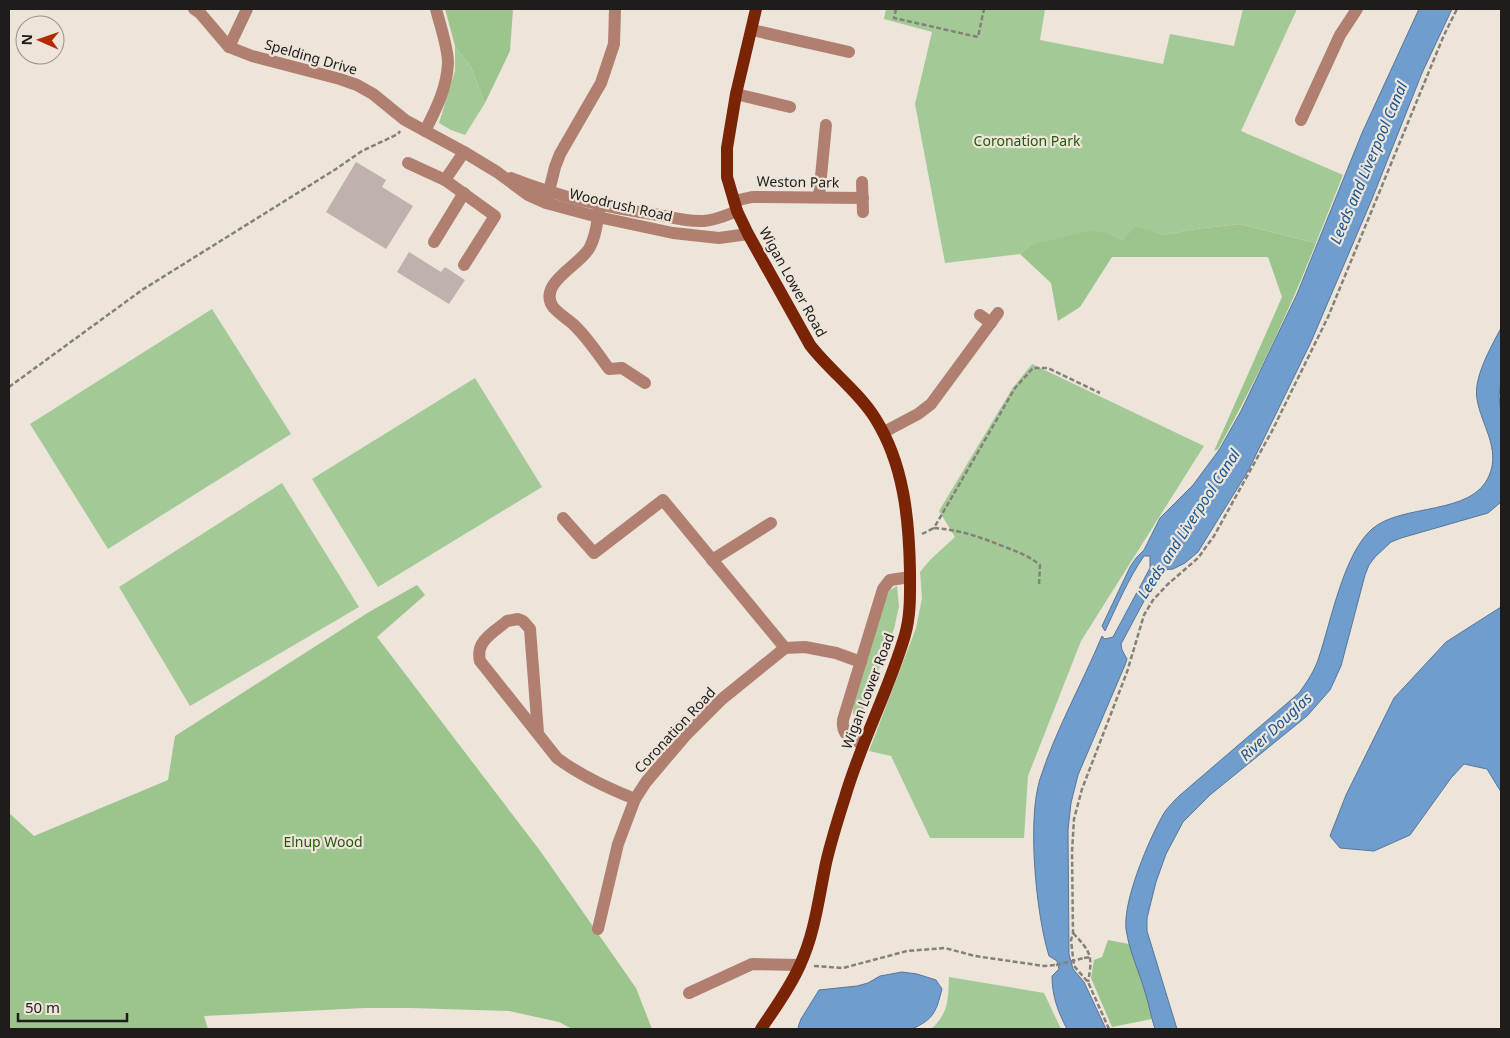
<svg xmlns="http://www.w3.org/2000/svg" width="1510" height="1038" viewBox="0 0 1510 1038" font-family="'Noto Sans',sans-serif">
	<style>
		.green { fill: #a3ca96 }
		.forest { fill: #9cc58e }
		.water { fill: #6f9dce; stroke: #577698 }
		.building { fill: #beb1ae }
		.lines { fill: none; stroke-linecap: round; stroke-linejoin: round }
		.path { stroke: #86807a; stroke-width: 2.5; stroke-dasharray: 5 2.5; stroke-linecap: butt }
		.minor { stroke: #b17f70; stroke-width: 12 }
		.major { stroke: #7a2305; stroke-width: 12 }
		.path-bridge { stroke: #86807a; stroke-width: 2.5; stroke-dasharray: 5 2.5; stroke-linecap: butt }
		.labels { text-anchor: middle; stroke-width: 4.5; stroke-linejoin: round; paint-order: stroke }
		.street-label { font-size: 14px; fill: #1f1c19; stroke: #ede4da }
		.park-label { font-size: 14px; fill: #26590c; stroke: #ede4da }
		.water-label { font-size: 15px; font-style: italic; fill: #125693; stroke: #ede4da }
	</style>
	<rect width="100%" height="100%" fill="#ede4da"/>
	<g class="green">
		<path d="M886,9h159l-5,31 123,24 7,-30 64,12 9,-37h54l-56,122 102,44 -27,68 -76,-19 -44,5 -33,6 -10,-4 -30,9 -15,-7 -78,12 -10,9 -75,9 -30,-159 17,-72 -48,-13z"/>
		<path d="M455,46l16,21 14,36 -20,32 -14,-5 -12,-7 16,-52z"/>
		<path d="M212,309l79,125 -183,115 -78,-125z"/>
		<path d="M1032,364l172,82 -123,195 -53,135 -4,62h-94l-39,-82 -22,-5 47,-123 6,-30 -2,-26 10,-12 25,-23 -16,-26 73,-122z"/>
		<path d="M475,378l67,109 -164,100 -66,-108z"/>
		<path d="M282,483l77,124 -169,99 -71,-119z"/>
		<path d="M897,586l2,20 -5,23 -35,92 -6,-7v-7l33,-110 4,-7z"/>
		<path d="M949,977l95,16 17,36h-130c18,-16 17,-29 18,-52z"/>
	</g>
	<g class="forest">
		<path d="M445,9h68l-3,42 -25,52 -14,-36 -16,-21z"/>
		<path d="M1240,224l76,19c-28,71 -61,140 -98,206l-4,2 68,-154 -14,-40h-156l-32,50 -22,14 -7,-38 -31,-29 10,-9 59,-14 19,2 15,7 12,-13 18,4 10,4 33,-6z"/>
		<path d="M417,585l8,10 -48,42 164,215 95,136 16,41h-80l-13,-7 -50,-11 -99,-3h-45l-161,8 4,13h-199v-216l25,23 134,-56 7,-44 194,-124z"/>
		<path d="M1108,940l21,4 17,49 6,26 -40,8 -21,-49 3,-18 8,-3z"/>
	</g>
	<g class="water">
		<path d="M1419,9h33l-30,64 -50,126 -61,143 -63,129 -50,81 -13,11 -12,6 -10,1 -4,3 -38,71 1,6 5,9 -2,6 -47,110 -7,28 -3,27 1,124 4,15 11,13 22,47h-39c-9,-17 -15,-33 -15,-53l7,-7 -2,-8 -8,-5c-13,-42 -22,-136 -9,-177 16,-50 42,-95 62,-143l3,3 8,-2 37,-69v-12h-6c-16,23 -27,50 -39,75l-3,-5 28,-59 6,-9 8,-8 16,-32 33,-33 26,-35 22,-39 56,-117 65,-161z"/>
		<path d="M1501,328v51l-2,17 2,19v87l-13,11 -87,25 -10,4 -16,15 -6,8 -4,10 -24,91 -11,24 -23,26 -97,79 -27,27 -17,32 -10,28 -9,36v13l30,98h-22c-4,-12 -6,-25 -10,-37 -6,-21 -16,-41 -19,-63 -3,-29 23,-90 38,-116 4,-6 10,-12 15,-17l120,-103c8,-11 16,-23 20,-36 12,-36 25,-104 53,-128 30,-26 100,-13 117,-53 12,-28 -8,-51 -12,-77 -4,-21 14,-52 24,-71z"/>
		<path d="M1501,607v185l-14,-23 -23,-5 -13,14 -41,57 -36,16 -34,-3 -10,-12 16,-41 48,-97 52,-56z"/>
		<path d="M902,972l15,2 19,6 6,9c-6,23 -8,30 -30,40h-112l-2,-2 3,-8 18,-29 38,-4 11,-3 12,-7z"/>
	</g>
	<g class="building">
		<path d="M356,162l30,18 -4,7 31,19 -27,43 -60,-37z"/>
		<path d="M409,252l32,20 4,-5 20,13 -16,24 -52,-32z"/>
	</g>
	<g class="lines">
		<g class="path">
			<path d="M896,9l-2,9 84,19 6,-28"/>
			<path d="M9,387l133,-97 194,-121 26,-18 36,-17 2,-3"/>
			<path d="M922,534l12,-6"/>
			<path d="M1039,584l1,-19c-11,-9 -22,-13 -35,-18 -25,-10 -44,-17 -71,-19l81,-140 18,-20h15l52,25"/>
			<path d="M1073,933c18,19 20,23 15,49"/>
			<path d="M1084,958l7,-1"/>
			<path d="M814,966l29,2 64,-17 38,-3 30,8 69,10 12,-1"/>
			<path d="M1109,1029l-21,-47 -14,-16 -3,-26 2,-7 -1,-81 2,-33 8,-30 45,-117 17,-57 9,-15 14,-15 31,-27 16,-22 58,-105 56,-114 116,-282 13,-26"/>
		</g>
		<g class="minor">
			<path d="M194,9l6,4 29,34 23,9 88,23 17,6 16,9 32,26 59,32 33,20 31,23 18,8 52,14 75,16 46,5 29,-4"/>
			<path d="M752,30l97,22"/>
			<path d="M229,47l18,-38"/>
			<path d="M736,94l54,13"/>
			<path d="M1301,120l39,-85 17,-26"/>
			<path d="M425,131c11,-22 22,-43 23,-68 0,-16 -8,-38 -12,-54"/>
			<path d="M408,163l37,17"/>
			<path d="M511,178c48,19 97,30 148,37 14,3 30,7 45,6 12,-1 23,-6 33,-10"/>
			<path d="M862,182l1,30"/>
			<path d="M819,197l7,-72"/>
			<path d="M547,199l8,-32 5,-13 41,-71 13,-39 1,-35"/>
			<path d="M734,201l18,-4 111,1"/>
			<path d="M599,211c-2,12 -3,25 -9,36 -10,19 -53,36 -37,60 5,6 14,12 20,17 14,13 25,30 36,45l13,-1 23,15"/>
			<path d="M434,242l30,-49"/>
			<path d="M464,265l31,-49 -50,-36 19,-28"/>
			<path d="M980,315l11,8"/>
			<path d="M884,432l34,-18 13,-10 67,-91"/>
			<path d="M563,518l31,35 69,-53 122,148"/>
			<path d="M712,560l59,-37"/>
			<path d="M538,733l-8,-104 -7,-8 -5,-2 -11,2c-13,11 -32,20 -27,40l77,97c24,18 50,30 78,41"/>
			<path d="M863,744c-12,-5 -22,-9 -20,-24l40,-131 7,-9 20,-3"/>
			<path d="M598,929l20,-85 17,-45 11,-17 39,-46 37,-37 63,-51 20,-1 31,6 25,9"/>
			<path d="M689,993l63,-29 48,1"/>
		</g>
		<path class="major" d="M756,9l-20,85 -9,54v29l10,34 11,23 62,111c20,26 48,46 65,73 29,46 34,101 35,153 0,21 1,43 -5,64 -16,55 -44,107 -60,162 -7,22 -14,44 -19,66 -7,33 -11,70 -26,102 -10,23 -25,43 -39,64"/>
		<path class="path-bridge" d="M1056,965l28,-7"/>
	</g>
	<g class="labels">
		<g class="street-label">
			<text transform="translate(311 57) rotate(16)" y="5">Spelding Drive</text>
			<text transform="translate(798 182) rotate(1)" y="5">Weston Park</text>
			<text transform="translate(621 205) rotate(13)" y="5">Woodrush Road</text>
			<text transform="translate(793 282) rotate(61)" y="5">Wigan Lower Road</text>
			<text transform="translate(868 691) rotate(-69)" y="5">Wigan Lower Road</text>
			<text transform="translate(675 730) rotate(-47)" y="5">Coronation Road</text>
		</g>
		<g class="park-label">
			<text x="1027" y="146">Coronation Park</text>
			<text x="323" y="847">Elnup Wood</text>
		</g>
		<g class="water-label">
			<text transform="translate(1369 163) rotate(-67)" y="5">Leeds and Liverpool Canal</text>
			<text transform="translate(1189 524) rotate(-57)" y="5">Leeds and Liverpool Canal</text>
			<text transform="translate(1276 727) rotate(-43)" y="5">River Douglas</text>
		</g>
	</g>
	<rect width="1510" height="1038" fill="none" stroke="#1f1c19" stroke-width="20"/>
	<g transform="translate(40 40) rotate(272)"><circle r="24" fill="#ede4da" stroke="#9b948d"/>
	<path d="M0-4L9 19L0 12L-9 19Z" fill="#b42a00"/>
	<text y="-8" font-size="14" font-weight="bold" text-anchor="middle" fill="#1f1c19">N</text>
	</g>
	<path d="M18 1013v8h109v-8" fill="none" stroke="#1f1c19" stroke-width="2.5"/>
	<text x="25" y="1013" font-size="15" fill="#1f1c19" stroke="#ede4da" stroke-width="4" paint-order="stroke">50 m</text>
</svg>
